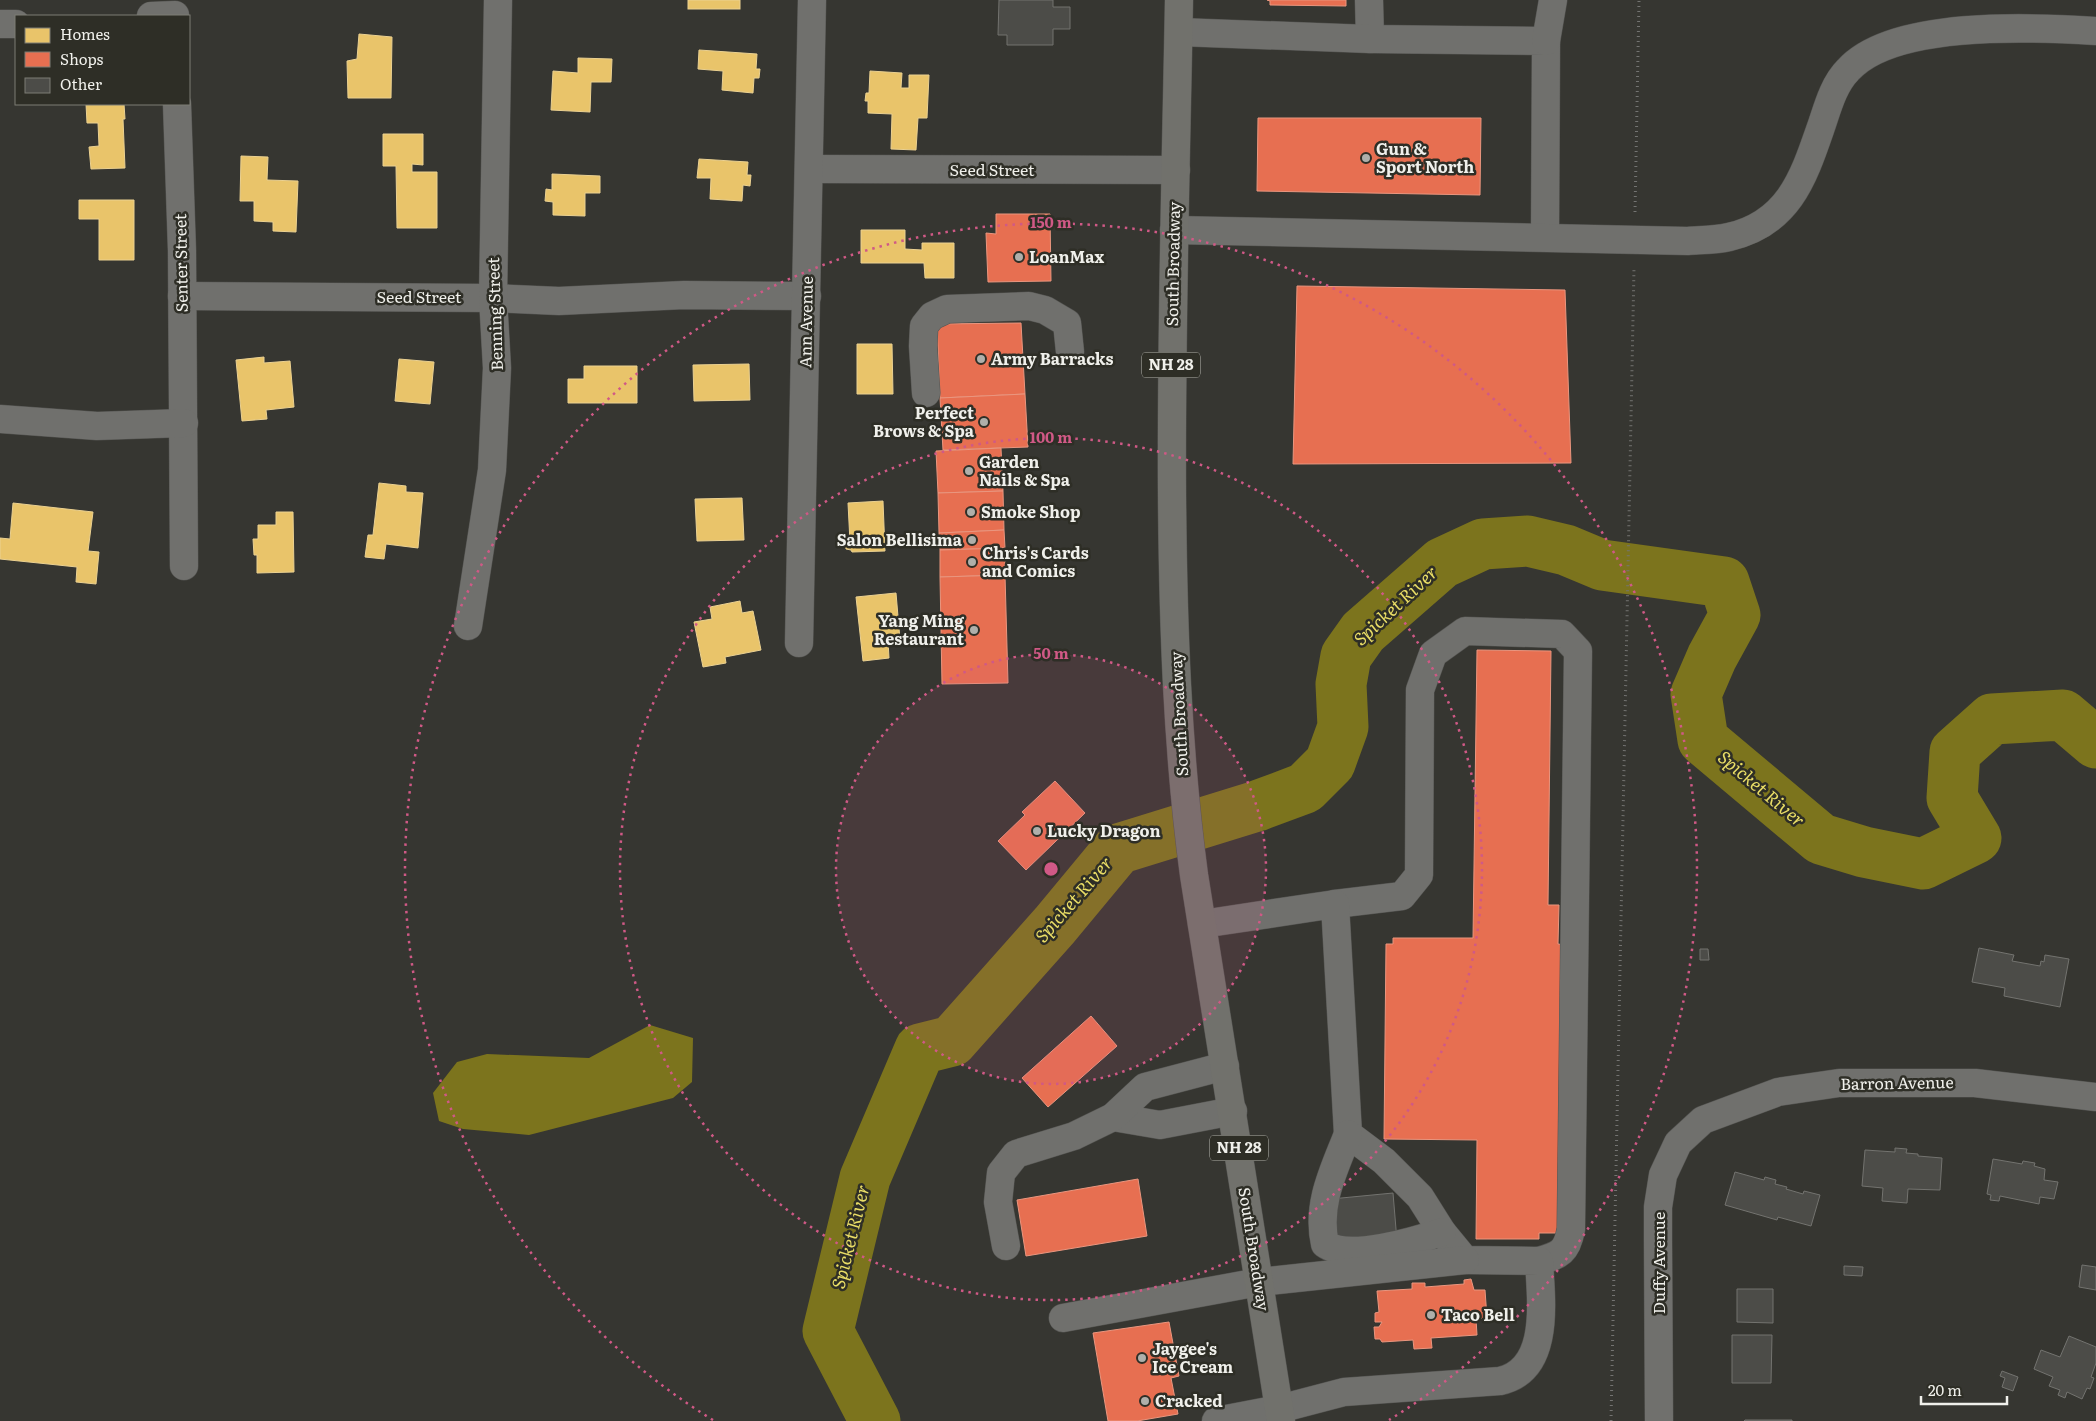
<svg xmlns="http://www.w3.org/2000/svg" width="2096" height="1421" viewBox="0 0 2096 1421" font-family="Literata,serif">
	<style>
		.water { fill: #7c741d }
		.homes { fill: #e9c46a; stroke: #ebd191 }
		.shops { fill: #e76f51; stroke: #ea967f }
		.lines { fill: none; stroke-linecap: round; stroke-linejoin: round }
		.river { stroke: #7c741d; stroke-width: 51 }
		.building { fill: #4c4c48; stroke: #73736f }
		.minor-casing { stroke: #535350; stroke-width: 29 }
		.major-casing { stroke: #535350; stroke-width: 29 }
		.path { stroke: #747472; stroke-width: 3; stroke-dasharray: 1 4; stroke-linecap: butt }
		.minor { stroke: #70706d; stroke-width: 28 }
		.major { stroke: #71716c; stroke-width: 28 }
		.ring { fill: none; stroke: #d05986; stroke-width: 2.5; stroke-dasharray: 2.5 5 }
		.poi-dot { fill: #afafaa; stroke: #2e2e26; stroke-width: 2 }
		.labels { text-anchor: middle; stroke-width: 5; stroke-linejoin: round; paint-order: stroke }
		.shield { fill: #2e2e26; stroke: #b6b6b0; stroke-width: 1 }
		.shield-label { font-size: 15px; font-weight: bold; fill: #f0f0eb }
		.poi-label { font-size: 16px; font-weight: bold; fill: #f0f0eb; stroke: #2e2e26; text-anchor: start }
		.street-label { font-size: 16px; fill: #f0f0eb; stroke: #2e2e26 }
		.water-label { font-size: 18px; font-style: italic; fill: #e9dd66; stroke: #2e2e26 }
		.centre { fill: #d05986; stroke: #2e2e26; stroke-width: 2.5 }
		.ring-label { font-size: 15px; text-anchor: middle; font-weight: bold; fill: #d05986; stroke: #2e2e26; stroke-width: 5; stroke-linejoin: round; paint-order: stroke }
	</style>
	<rect width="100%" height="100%" fill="#363631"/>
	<path class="water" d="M650,1025l43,13 -1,44 -19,16 -144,37 -66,-6 -24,-8 -6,-28 24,-31 30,-8 102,4z"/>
	<g class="homes">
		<rect x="688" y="0" width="52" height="9"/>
		<path d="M359,34l33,3 -1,61h-43l-1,-37 10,-2z"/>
		<path d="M699,50l58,4 -1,15h4l-1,9h-5l-1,15 -31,-3 1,-19 -25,-2z"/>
		<path d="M578,58l34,1 -1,23h-20l-1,30 -39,-2 2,-39 25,2z"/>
		<path d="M870,71l32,2 -1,15h8v-13h20l-2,43h-9l-2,32 -25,-1 1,-35 -24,-1v-12h-3l1,-8h3z"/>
		<path d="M86,104h38l1,15h-2l2,49 -34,1 -2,-22 10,-1 -1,-23h-11z"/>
		<path d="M383,134h40v31l-11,-1v8h25v56h-40l-1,-62h-13z"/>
		<path d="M241,156l27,1 -1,23 31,1 -2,51 -23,-1v-9l-19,-1v-20h-14z"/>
		<path d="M699,159l49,3 -1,13h4l-1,11 -7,-1 -1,16 -32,-2 1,-21h-14z"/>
		<path d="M552,174l48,2v17h-15v23l-32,-1v-13l-8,-1 1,-12 6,1z"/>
		<path d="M79,200h55v60h-35v-41h-20z"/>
		<path d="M861,230h44v19l17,1v-7h32v35h-29l-1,-15h-63z"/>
		<path d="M857,344h35l1,50h-36z"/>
		<path d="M264,357v6l26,-2 4,46 -28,3 1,9 -25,2 -6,-61z"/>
		<path d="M399,359l35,3 -4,42 -35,-3z"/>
		<path d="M749,364l1,36 -56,1 -1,-36z"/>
		<path d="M584,366h53v37h-69v-24h16z"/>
		<path d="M379,483l27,3v6l17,1 -5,55 -32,-4 -2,15 -19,-2 3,-22h5z"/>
		<path d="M742,498l2,42 -47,1 -2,-42z"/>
		<path d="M883,501l2,50 -33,1 -1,-2 -5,-1 -1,-7h5l-2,-39z"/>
		<path d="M13,503l80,9 -5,39 11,1 -3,32 -20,-2 1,-15 -77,-8v-21l10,1z"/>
		<path d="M276,512h17l1,60 -37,1v-18h-3l-1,-16h5v-14h18z"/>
		<path d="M896,593l4,47 -12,1 1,17 -26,3 -7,-64z"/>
		<path d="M740,601l2,12 11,-2 8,39 -36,7 1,6 -23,4 -9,-45 18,-3 -2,-12z"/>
	</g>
	<g class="shops">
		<path d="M1267,0h79v6l-76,-1v-4z"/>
		<path d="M1258,118h223l-1,77 -223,-4z"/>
		<path d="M996,214h54l1,67 -63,1 -2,-49 10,1z"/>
		<path d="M1297,286l268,4 6,173 -278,1z"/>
		<path d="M1021,323l4,71 -85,4 -3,-74z"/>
		<path d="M1025,394l3,53 -85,3 -3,-52z"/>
		<path d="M1001,448l2,43 -65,2 -2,-42z"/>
		<path d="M1003,491l1,39 -65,3 -1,-40z"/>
		<path d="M1004,530l1,18 -65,2 -1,-17z"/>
		<path d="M1005,548v27l-65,2v-27z"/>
		<path d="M1005,575l3,108 -66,1 -2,-107z"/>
		<path d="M1477,650l74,1 -3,254h11l-1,39 7,1 -2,288h-24v6h-63l1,-99 -93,-1 2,-195h7v-6h80z"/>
		<path d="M1055,781l30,32 -59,57 -28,-29 27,-26 -3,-3z"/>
		<path d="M1091,1016l26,30 -69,61 -26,-29z"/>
		<path d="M1138,1179l9,57 -121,20 -9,-56z"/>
		<path d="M1471,1279l3,11h11l2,28 -11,1 1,16 -46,3 1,10 -18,1 -1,-9 -31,2 -2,-3h-5l-1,-12h5l3,-5h-7v-9l4,-1 -2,-21 35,-2v-6h13v4l39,-3v-4z"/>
		<path d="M1169,1322l10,54 -8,2 7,36 -41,7h-29l-15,-88z"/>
	</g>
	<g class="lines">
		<path class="river" d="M875,1421l-47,-90 37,-153 55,-129 32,-8 103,-116 63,-76 139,-43 48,-18 25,-25 13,-36 -2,-43 5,-28 17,-24 79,-69 41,-19 45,-3 38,9 36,15 122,17 11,33 -23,42 -16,37 7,46 118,99 43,13 59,12 53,-26 -24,-40 3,-46 37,-33 71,-4 33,28"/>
	</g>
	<g class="building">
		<path d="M999,0h54v7h17v22h-17v16h-46v-10h-9z"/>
		<path d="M1979,948l35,7 -2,6 28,5 1,-5 3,1 1,-7 24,4 -9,48 -56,-11 1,-8 -33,-6z"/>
		<path d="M1700,949h8l1,11h-9z"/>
		<path d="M1895,1148l12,1 -1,4 12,1v2l24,2 -2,32 -32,-1 -1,14 -25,-2 1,-13 -21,-2 3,-36 30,2z"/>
		<path d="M1993,1159l29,5 1,-3 12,2 -1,3 11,3 -1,11 14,2 -4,17 -14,-2 -1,7 -39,-8 -1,5 -9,-1 1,-5 -4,-1z"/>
		<path d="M1735,1172l29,8 1,-3 11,3 -1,4 12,3 -1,2 17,5 1,-3 16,4 -9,31 -33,-9 -1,3 -52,-15z"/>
		<path d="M1393,1193l4,48 -61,6 -5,-48z"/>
		<path d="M2082,1265l14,2v23l-17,-3z"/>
		<path d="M1844,1266l19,1 -1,9 -18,-1z"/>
		<path d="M1737,1289h36v34l-36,-1z"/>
		<path d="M1732,1335h40l-1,48h-39z"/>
		<path d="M2069,1336l27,11v16l-5,14 3,1 -4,11 -3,-1 -5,11 -15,-7 -2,6 -7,-3 2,-5 -11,-4 4,-9 -19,-8 7,-19 19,7z"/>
		<path d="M2002,1371l16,6 -5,14 -11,-4 3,-9 -5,-2z"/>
		<path d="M1745,1420h47v1h-48z"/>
	</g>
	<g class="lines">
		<defs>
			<g id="minor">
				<path d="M1369,0l1,39"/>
				<path d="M151,16l24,-1"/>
				<path d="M0,24h16"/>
				<path d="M1179,32l191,7 176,2 -1,196"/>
				<path d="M1546,41l7,-41"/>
				<path d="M177,104l5,147 2,315"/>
				<path d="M809,169l367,1"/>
				<path d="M1174,230l514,11c13,-1 28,-1 41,-4 61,-14 75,-61 93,-113 6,-18 12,-40 26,-54 45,-50 185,-43 248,-39"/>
				<path d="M182,296l311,2 66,3 125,-6 123,1"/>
				<path d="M926,393l-3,-47 1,-20 8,-10 15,-7 82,-3 16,4 22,13 3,29"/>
				<path d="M0,419l97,7 87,-3"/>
				<path d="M468,626l24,-156 5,-102 -4,-70 5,-298"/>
				<path d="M799,643l13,-643"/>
				<path d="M1335,904l67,-8 17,-21 1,-185 13,-36 32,-23 97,3 16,17 -7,578c-4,23 -11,26 -32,32"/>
				<path d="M1202,924l133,-20 13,230 36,27 36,36 22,35 23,28 74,1c2,39 12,109 -39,120l-156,11 -65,17 -63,12"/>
				<path d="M1113,1117l47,8 73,-14"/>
				<path d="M1348,1134c-14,36 -32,70 -23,110 23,17 90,-3 117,-12"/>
				<path d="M1006,1246l-8,-44 3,-29 15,-19 58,-18 39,-19 32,-30 80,-21"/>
				<path d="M1063,1318l196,-36 206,-22"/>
				<path d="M1659,1421l-1,-180v-34l5,-32 15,-32 25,-23 75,-28 61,-9h136l121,14"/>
			</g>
			<path id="major" d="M1179,0c-3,164 -8,329 -7,493 1,128 5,256 22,382l87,546"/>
		</defs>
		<use href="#minor" class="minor-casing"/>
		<use href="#major" class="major-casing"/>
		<g class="path">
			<path d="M1635,212l4,-212"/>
			<path d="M1611,1421l23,-1153"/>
		</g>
		<use href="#minor" class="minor"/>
		<use href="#major" class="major"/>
	</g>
	<circle cx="1051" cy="869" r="215" fill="#d05986" fill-opacity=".12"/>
	<g class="ring">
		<circle cx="1051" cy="869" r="215"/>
		<circle cx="1051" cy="869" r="431"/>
		<path d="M713 1420A646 646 0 1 1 1389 1420"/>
	</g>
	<g class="poi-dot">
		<circle cx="1366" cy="158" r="5"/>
		<circle cx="1019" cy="257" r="5"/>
		<circle cx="981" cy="359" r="5"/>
		<circle cx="984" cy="422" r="5"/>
		<circle cx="969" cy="471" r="5"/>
		<circle cx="971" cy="512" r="5"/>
		<circle cx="972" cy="540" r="5"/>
		<circle cx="972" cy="562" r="5"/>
		<circle cx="974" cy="630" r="5"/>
		<circle cx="1037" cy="831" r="5"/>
		<circle cx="1431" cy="1315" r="5"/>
		<circle cx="1142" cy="1358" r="5"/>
		<circle cx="1145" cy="1401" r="5"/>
	</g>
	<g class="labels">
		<g class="shield">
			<rect x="1142" y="352.5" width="58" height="25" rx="4"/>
			<rect x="1210" y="1135.5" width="58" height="25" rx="4"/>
		</g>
		<g class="shield-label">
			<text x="1171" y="370">NH 28</text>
			<text x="1239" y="1153">NH 28</text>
		</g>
		<g class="poi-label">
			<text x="1376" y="155">Gun &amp;<tspan x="1376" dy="18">Sport North</tspan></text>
			<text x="1029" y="263">LoanMax</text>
			<text x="991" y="365">Army Barracks</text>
			<text x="974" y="419" text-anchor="end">Perfect<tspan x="974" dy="18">Brows &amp; Spa</tspan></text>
			<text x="979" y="468">Garden<tspan x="979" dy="18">Nails &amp; Spa</tspan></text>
			<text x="981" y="518">Smoke Shop</text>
			<text x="962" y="546" text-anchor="end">Salon Bellisima</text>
			<text x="982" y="559">Chris's Cards<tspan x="982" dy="18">and Comics</tspan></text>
			<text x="964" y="627" text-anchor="end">Yang Ming<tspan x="964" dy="18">Restaurant</tspan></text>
			<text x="1047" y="837">Lucky Dragon</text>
			<text x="1441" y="1321">Taco Bell</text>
			<text x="1152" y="1355">Jaygee's<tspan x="1152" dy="18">Ice Cream</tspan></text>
			<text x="1155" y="1407">Cracked</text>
		</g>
		<g class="street-label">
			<text x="992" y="176">Seed Street</text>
			<text transform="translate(181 263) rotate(-91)" y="6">Senter Street</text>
			<text transform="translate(1173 264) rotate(-89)" y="6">South Broadway</text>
			<text x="419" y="303">Seed Street</text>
			<text transform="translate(495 314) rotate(-92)" y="6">Benning Street</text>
			<text transform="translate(806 322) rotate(-89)" y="6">Ann Avenue</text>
			<text transform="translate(1179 714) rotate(-93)" y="6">South Broadway</text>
			<text transform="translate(1897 1083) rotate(-1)" y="6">Barron Avenue</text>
			<text transform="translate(1254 1249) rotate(81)" y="6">South Broadway</text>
			<text transform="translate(1659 1263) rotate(-90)" y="6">Duffy Avenue</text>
		</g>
		<g class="water-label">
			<text transform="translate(1396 606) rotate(-43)" y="6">Spicket River</text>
			<text transform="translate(1761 789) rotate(40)" y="6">Spicket River</text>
			<text transform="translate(1074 900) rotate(-49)" y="6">Spicket River</text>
			<text transform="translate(851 1237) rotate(-76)" y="6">Spicket River</text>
		</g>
	</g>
	<circle cx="1051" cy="869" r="8" class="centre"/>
	<g class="ring-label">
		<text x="1051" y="228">150 m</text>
		<text x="1051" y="443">100 m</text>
		<text x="1051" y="659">50 m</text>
	</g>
	<rect x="15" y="15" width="175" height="90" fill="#2e2e26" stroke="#7c7c75"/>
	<rect x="25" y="28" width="25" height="15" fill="#e9c46a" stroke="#7c7c75"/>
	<text x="60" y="40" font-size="15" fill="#f0f0eb">Homes</text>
	<rect x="25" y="52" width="25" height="15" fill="#e76f51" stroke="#7c7c75"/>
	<text x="60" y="65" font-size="15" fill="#f0f0eb">Shops</text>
	<rect x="25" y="78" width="25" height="15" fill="#4c4c48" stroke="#7c7c75"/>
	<text x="60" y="90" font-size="15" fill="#f0f0eb">Other</text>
	<path d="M1921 1396v8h86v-8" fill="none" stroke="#f0f0eb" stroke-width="2.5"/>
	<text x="1928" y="1396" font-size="15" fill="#f0f0eb" stroke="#2e2e26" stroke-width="4" paint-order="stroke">20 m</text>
</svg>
